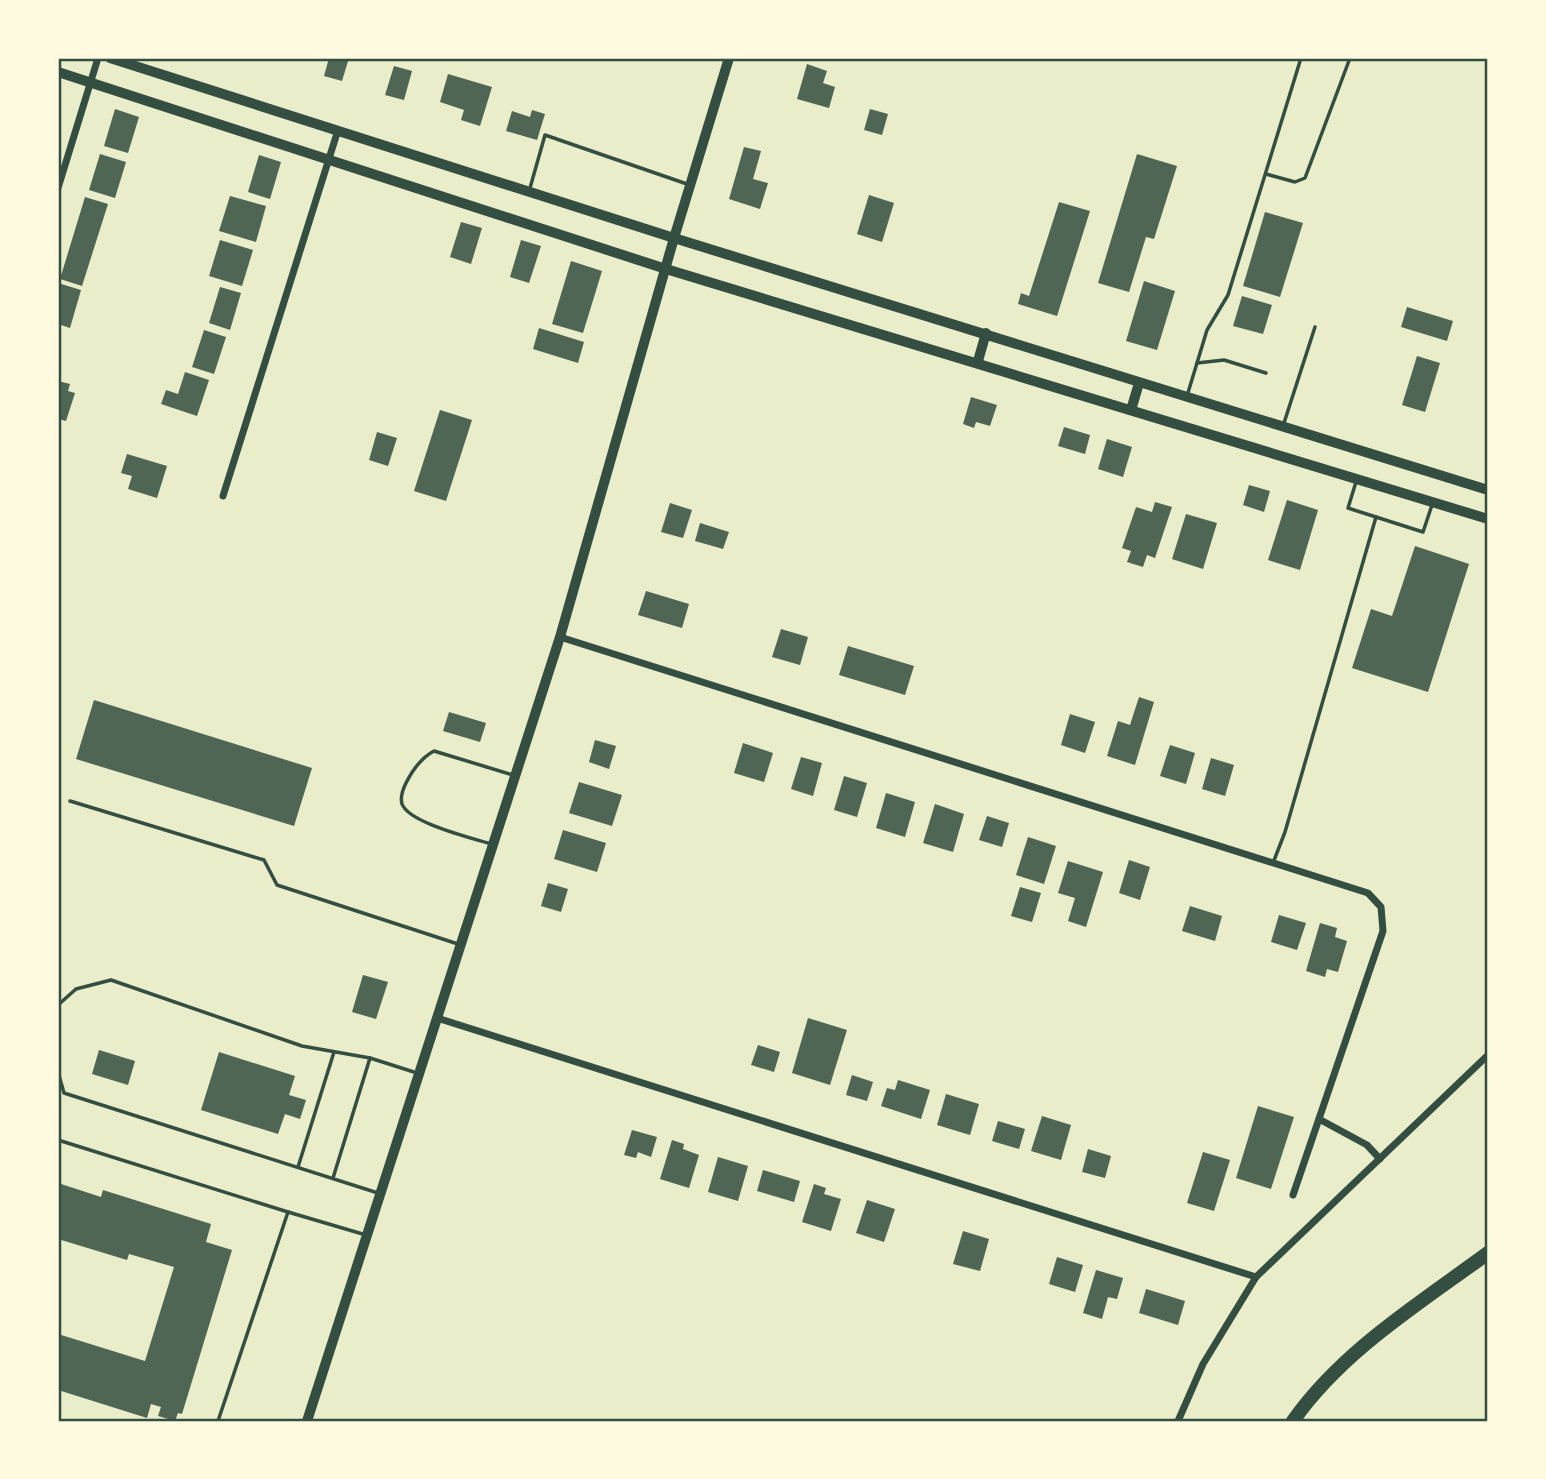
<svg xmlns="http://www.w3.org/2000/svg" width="1546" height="1479" viewBox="0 0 1546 1479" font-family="Georgia,serif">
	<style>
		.building { fill: #4f6655 }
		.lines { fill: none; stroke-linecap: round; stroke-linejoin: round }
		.service { stroke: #344e41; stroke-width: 3.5 }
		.minor { stroke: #344e41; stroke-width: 7 }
		.secondary { stroke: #344e41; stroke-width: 10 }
		.motorway { stroke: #344e41; stroke-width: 14 }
		.neatline { fill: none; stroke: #344e41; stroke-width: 2.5 }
	</style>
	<rect width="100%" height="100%" fill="#e9edc9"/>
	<g class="building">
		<path d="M329,58h20l-7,23 -18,-5z"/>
		<path d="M807,64l20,7 -4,12 12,4 -6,21 -32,-9z"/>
		<path d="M394,66l18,5 -8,29 -19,-5z"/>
		<path d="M448,74l44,13 -12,39 -19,-6 3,-10 -24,-8z"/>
		<path d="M115,109l24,8 -11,36 -24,-7z"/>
		<path d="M870,109l18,5 -6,21 -18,-5z"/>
		<path d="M532,110l13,4 -8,26 -31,-9 6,-20 18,6z"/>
		<path d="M744,147l17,4 -8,28 15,4 -8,26 -31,-10z"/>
		<path d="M100,154l26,8 -11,36 -26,-8z"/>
		<path d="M1137,154l40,12 -23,73 -8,-2 -17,55 -31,-9z"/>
		<path d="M259,155l22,7 -11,37 -22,-7z"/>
		<path d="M869,195l25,8 -12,39 -25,-8z"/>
		<path d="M230,196l36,10 -10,36 -37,-11z"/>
		<path d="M85,197l23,7 -26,82 -22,-7z"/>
		<path d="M1059,202l31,9 -33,105 -39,-12 3,-11 8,3z"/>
		<path d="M1265,212l38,11 -23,74 -37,-11z"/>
		<path d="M461,222l21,6 -11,36 -21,-7z"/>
		<path d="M220,240l33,10 -11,36 -33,-10z"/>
		<path d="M521,240l20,6 -12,37 -19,-6z"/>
		<path d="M571,261l31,10 -19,62 -31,-9z"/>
		<path d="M1144,281l31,10 -18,59 -31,-9z"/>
		<path d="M58,283l23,7 -11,38 -12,-4z"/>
		<path d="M220,287l21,6 -11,37 -21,-7z"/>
		<path d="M1242,296l30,9 -9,29 -30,-8z"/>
		<path d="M1407,307l46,14 -6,20 -46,-14z"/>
		<path d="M539,328l45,14 -6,21 -45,-14z"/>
		<path d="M204,330l22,7 -12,37 -22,-7z"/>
		<path d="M1417,356l23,7 -15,49 -23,-7z"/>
		<path d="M185,372l24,8 -12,36 -36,-12 5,-14 12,4z"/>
		<path d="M58,381l12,3 -2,7 7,2 -9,28 -8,-2z"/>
		<path d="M971,397l26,8 -7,21 -14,-4 -2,6 -11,-4z"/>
		<path d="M440,410l32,10 -26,81 -32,-10z"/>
		<path d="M1064,427l26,8 -5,19 -27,-8z"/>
		<path d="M377,432l20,6 -9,28 -19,-6z"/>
		<path d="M1107,439l25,8 -9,30 -25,-8z"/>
		<path d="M127,454l40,12 -10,32 -29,-9 4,-13 -11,-3z"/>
		<path d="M1249,485l21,6 -6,21 -21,-7z"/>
		<path d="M1287,500l31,10 -18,60 -32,-10z"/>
		<path d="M1155,502l17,5 -17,51 -8,-3 -4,12 -16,-5 4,-11 -9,-3 14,-41 16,5z"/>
		<path d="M670,503l22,7 -9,28 -22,-6z"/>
		<path d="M1186,514l31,9 -14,46 -31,-10z"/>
		<path d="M700,523l29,9 -6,17 -28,-8z"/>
		<path d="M1415,546l54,18 -41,128 -76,-24 19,-59 21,7z"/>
		<path d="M646,591l43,13 -7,24 -44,-13z"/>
		<path d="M781,629l27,8 -8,28 -28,-8z"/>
		<path d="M848,646l66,20 -9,29 -66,-20z"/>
		<path d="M1139,697l15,5 -19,63 -28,-9 11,-35 12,4z"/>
		<path d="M94,700l218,68 -18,58 -218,-67z"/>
		<path d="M449,712l37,11 -6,19 -37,-11z"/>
		<path d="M1070,714l25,8 -10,31 -24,-8z"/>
		<path d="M595,740l21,6 -7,23 -20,-7z"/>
		<path d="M743,743l30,10 -9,29 -30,-9z"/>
		<path d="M1170,745l25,8 -9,31 -26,-8z"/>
		<path d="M801,757l21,6 -9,33 -22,-7z"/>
		<path d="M1211,758l23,7 -9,31 -23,-7z"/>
		<path d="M844,776l23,7 -10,34 -23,-7z"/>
		<path d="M579,782l43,13 -10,31 -43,-13z"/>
		<path d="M886,793l29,9 -10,35 -29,-9z"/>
		<path d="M935,804l29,10 -11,38 -30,-9z"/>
		<path d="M987,816l22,7 -7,24 -23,-7z"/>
		<path d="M563,830l43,13 -9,29 -43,-13z"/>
		<path d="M1028,837l28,9 -12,38 -28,-9z"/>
		<path d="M1129,860l21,7 -10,33 -21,-7z"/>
		<path d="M1068,861l35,11 -17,55 -18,-6 7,-23 -17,-5z"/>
		<path d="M548,883l20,6 -7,23 -20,-6z"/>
		<path d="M1020,887l21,6 -9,29 -21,-6z"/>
		<path d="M1190,906l32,10 -7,25 -33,-10z"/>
		<path d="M1279,915l27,8 -9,27 -26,-8z"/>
		<path d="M1320,923l17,5 -2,9 12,4 -9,31 -11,-3 -2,8 -19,-6z"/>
		<path d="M363,975l25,7 -12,37 -24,-7z"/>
		<path d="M808,1018l39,12 -17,55 -38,-12z"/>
		<path d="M758,1045l22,7 -6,20 -23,-7z"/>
		<path d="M99,1050l36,11 -7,24 -36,-11z"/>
		<path d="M219,1052l76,24 -6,19 17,5 -6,19 -15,-5 -7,20 -77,-24z"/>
		<path d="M852,1075l21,7 -6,19 -21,-6z"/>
		<path d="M898,1080l32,10 -9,29 -40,-13 6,-18 8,2z"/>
		<path d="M946,1094l33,10 -9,31 -33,-10z"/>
		<path d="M1258,1106l36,11 -23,72 -35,-11z"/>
		<path d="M1042,1116l29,9 -10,35 -30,-9z"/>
		<path d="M998,1121l27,8 -6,20 -27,-8z"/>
		<path d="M632,1130l25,7 -6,20 -13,-5 -2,6 -12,-3z"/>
		<path d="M672,1140l12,4 -1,5 16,6 -10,33 -29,-9z"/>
		<path d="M1088,1149l23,7 -6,22 -23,-6z"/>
		<path d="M1203,1152l27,8 -16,51 -27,-8z"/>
		<path d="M718,1157l30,9 -10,35 -30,-9z"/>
		<path d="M763,1170l37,11 -6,21 -37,-11z"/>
		<path d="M58,1183l43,14 2,-7 108,34 -5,18 26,8 -50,164 -4,-1 -3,8 -17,-5 3,-9 -10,-3 -4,14 -89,-28v-56l87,27 29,-94 -45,-13 -2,6 -69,-21z"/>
		<path d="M814,1184l12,4 -2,6 17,5 -10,32 -29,-9z"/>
		<path d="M867,1200l28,9 -11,33 -28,-9z"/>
		<path d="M963,1231l26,8 -9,32 -27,-7z"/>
		<path d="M1057,1257l26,8 -8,27 -26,-8z"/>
		<path d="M1096,1270l27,8 -6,21 -9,-2 -6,22 -19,-6z"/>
		<path d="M1146,1289l39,12 -7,24 -39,-12z"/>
	</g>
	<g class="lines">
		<g class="service">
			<path d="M1266,174l29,8 10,-4 45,-120"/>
			<path d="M530,188l15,-53 142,49"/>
			<path d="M1197,363l27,-3 42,13"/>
			<path d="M1187,396l20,-66 21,-35 73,-237"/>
			<path d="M1283,426l32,-99"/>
			<path d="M1356,482l-8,26 28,9"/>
			<path d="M70,801l194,59 13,25 181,59"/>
			<path d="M491,844c-19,-6 -82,-21 -89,-40 -2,-7 1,-15 4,-21 7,-14 15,-25 28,-32l79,24"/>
			<path d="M1273,863l12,-31 91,-315 47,15 9,-27"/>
			<path d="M58,1005l18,-16 35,-9 191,66 68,12 47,15"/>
			<path d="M58,1072l6,21 314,100"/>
			<path d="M58,1140l230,72 -70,209"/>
			<path d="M298,1167l36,-115"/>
			<path d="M333,1178l37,-120"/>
			<path d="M288,1212l78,23"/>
		</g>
		<g class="minor">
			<path d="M58,188l40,-130"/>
			<path d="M223,496l115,-366"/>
			<path d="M560,637l808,256 13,14 2,24 -90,264"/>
			<path d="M437,1018l819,259"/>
			<path d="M1319,1119l48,26 13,14"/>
			<path d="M1178,1421l25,-57 53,-87 232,-222"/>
		</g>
		<g class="secondary">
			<path d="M110,58l564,180 814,252"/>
			<path d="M58,72l608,197 822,250"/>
			<path d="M978,361l8,-28"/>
			<path d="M1131,410l8,-27"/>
			<path d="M307,1421l253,-784 114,-399 55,-180"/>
		</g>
		<path class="motorway" d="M1293,1421c49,-70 127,-118 195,-168"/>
	</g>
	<rect width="1546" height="1479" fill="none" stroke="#fefae0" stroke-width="119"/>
	<rect x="60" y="60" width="1426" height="1360" class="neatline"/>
</svg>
